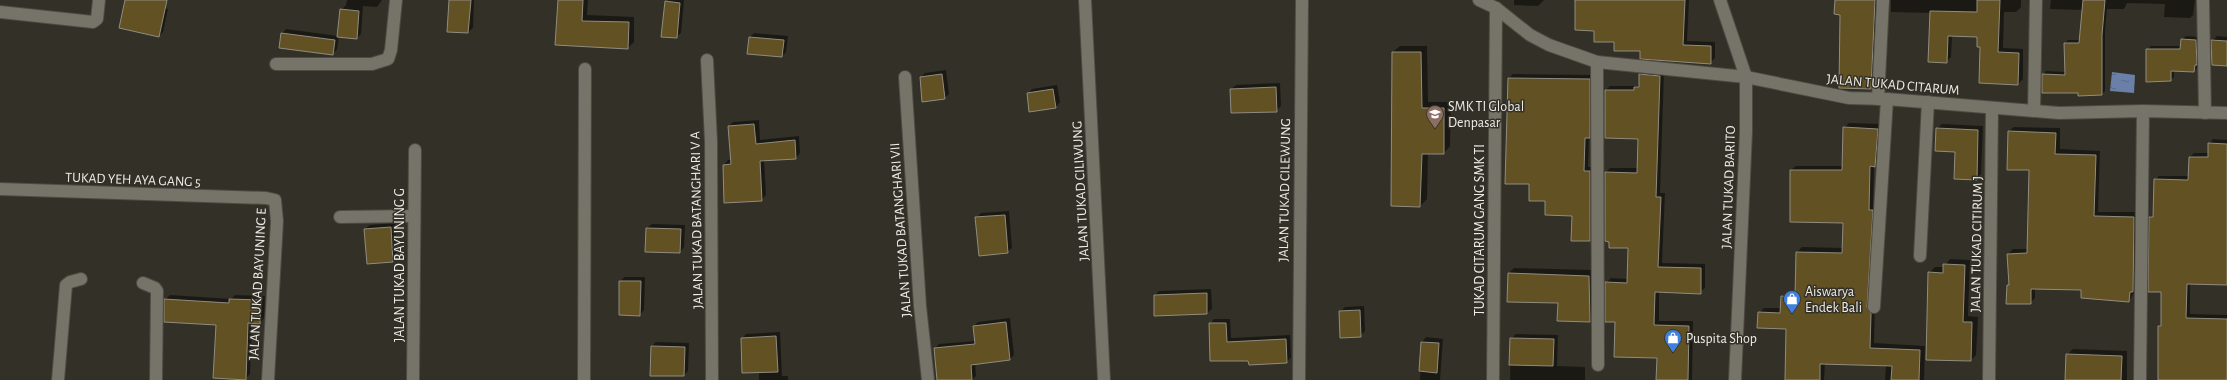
<svg xmlns="http://www.w3.org/2000/svg" width="2227" height="380" viewBox="0 0 2227 380" font-family="'Alegreya Sans',sans-serif">
	<style>
		.water { fill: url(#water-ripples) }
		.shadow { fill: #0007 }
		.building { fill: #625123; stroke: #908c81 }
		.lines { fill: none; stroke-linecap: round; stroke-linejoin: round }
		.minor-casing { stroke: #4e4b44; stroke-width: 14 }
		.tertiary-casing { stroke: #4e4b44; stroke-width: 14 }
		.minor { stroke: #767369; stroke-width: 12 }
		.tertiary { stroke: #767369; stroke-width: 12 }
		.labels { text-anchor: middle; stroke-width: 3; stroke-linejoin: round; paint-order: stroke }
		.street-label { font-size: 14px; fill: #eeece7; stroke: #333027 }
		.poi-label { font-size: 14px; fill: #eeece7; stroke: #333027; text-anchor: start }
	</style>
	<defs>
		<pattern id="water-ripples" width="26" height="14" patternUnits="userSpaceOnUse"><rect width="26" height="14" fill="#6a80a9"/><path d="M2 4q2-2 4 0t4 0M15 11q2-2 4 0t4 0" fill="none" stroke="#5c6981"/></pattern>
	</defs>
	<rect width="100%" height="100%" fill="#333027"/>
	<path class="water" d="M2112,72l23,3 -1,18 -24,-2z"/>
	<g class="shadow">
		<path d="M129,0l39,9 -5,23 -4,4z"/>
		<path d="M347,0h35l-5,7 -14,-1 -2,28 -4,4 -18,-1 -2,12 -4,5 -51,-20 4,-5 52,7 3,-26 5,-5z"/>
		<path d="M450,0h24l-1,28 -5,4z"/>
		<path d="M559,0h29l-1,15 47,2v25l-6,6 -72,-4z"/>
		<path d="M668,0h16l-3,33 -5,4 -10,-35z"/>
		<path d="M1514,0h30l-6,6 -24,-1z"/>
		<path d="M1576,0h113l-2,41 28,1v16l-5,5 -69,-13 -26,-9 -20,-11z"/>
		<path d="M1836,0h44l-5,83 -4,5z"/>
		<path d="M1891,0h130v7l-5,5h-12l-1,36 20,1v30l-5,5 -37,-38 -3,-10 -26,-1 -1,22 -5,5 -15,-49 -40,-1z"/>
		<path d="M2051,0h144l-2,15 -3,3 -26,-1 1,-13 -38,-1 -3,6h-17l-2,22v60l-3,3 -23,-1 -36,-18 3,-4 20,1 -1,-29 3,-3h12l3,-30 -33,-1z"/>
		<path d="M754,33l34,3 -2,16 -4,4 -32,-19z"/>
		<path d="M2186,36l14,1v23l-2,7 -4,4 -20,-1v7l-4,3 -23,-30 4,-4h31v-6z"/>
		<path d="M2217,36l10,1v28l-15,-24z"/>
		<path d="M1400,46h27l1,56h23l-1,44 -6,7h-16l-1,46 -7,7 -28,-1 1,-153z"/>
		<path d="M946,70l3,24 -5,4 -23,-21 4,-4z"/>
		<path d="M1645,70l19,2 -4,121h5l-3,70 43,1v24l-5,4 -41,-1v30h34l-1,59h-35l1,-23 -42,-36 -10,-38 5,-5 17,1 1,-32 -23,-75 4,-4h28l1,-30 -33,-48 4,-4h27l3,-3v-9z"/>
		<path d="M1513,74l81,1v57l-5,5 -1,30h6v69l-4,4 -17,-25 -27,-15 -16,-17h-24l3,-105z"/>
		<path d="M1280,83l1,23 -5,5 -45,-22 5,-4z"/>
		<path d="M1057,85l3,17 -4,5 -28,-13 4,-5z"/>
		<path d="M759,120l1,20 39,-4 1,17 -4,5 -32,2 2,35 -5,5 -37,-35 4,-5h3l-2,-34 4,-4z"/>
		<path d="M1849,123l33,1 -2,37 -6,5 -1,39 4,1 -3,137 51,3 -1,34h-39l1,-15 -61,-2 -1,17h-37v-52l-28,-15 5,-5h18v-11l5,-5h9l1,-40 5,-5 42,1v-26l-53,-52 5,-4h47l1,-38z"/>
		<path d="M1942,124l41,2 -2,48 -5,5 -39,-50z"/>
		<path d="M2014,127l46,1v21l40,2 -2,61h41l-1,74 -9,15 -47,-12 -47,-1v10l-5,5 -22,-17 2,-2 -2,-30 5,-5h15l2,-80 -21,-38z"/>
		<path d="M2213,139l14,1v144l-37,-1v31l37,1v65h-69l1,-54 3,-3v-32l-12,-74 4,-3 1,-34 4,-4h30l1,-19 4,-4h15v-9z"/>
		<path d="M1009,211l3,37 -5,4 -31,-34 5,-5z"/>
		<path d="M395,223l3,34 -5,4 -25,2 -3,-34 5,-4z"/>
		<path d="M652,224l33,1 -1,22 -4,5 -34,-1 1,-23z"/>
		<path d="M1950,259l20,1 -2,56 10,1 -2,38 -5,5 -42,-87 6,-6h9z"/>
		<path d="M1514,268l80,2 2,45 -6,6 -81,-48z"/>
		<path d="M625,277h20l-1,33 -4,5 -20,-34z"/>
		<path d="M1211,289l1,20 -5,4 -52,2v-20l4,-4z"/>
		<path d="M170,295l61,4 4,-4 30,1 -1,22 -4,5h-8l-2,51 -5,5 -28,-55 -52,-24z"/>
		<path d="M1364,306l1,25 -5,5 -20,-24 5,-5z"/>
		<path d="M1010,318l4,37 -4,4 -35,4 1,13 -4,4h-34l-3,-32 4,-4 36,-3 -1,-15 4,-4z"/>
		<path d="M1214,319h16l1,19 59,-3 1,22 -4,5 -38,-2h-38l-1,-36z"/>
		<path d="M780,332l2,44h6v4h-29v-8l-17,-33 4,-5z"/>
		<path d="M1516,334l42,1 -1,31 28,1v13h-75l1,-41z"/>
		<path d="M1426,337l17,2 -3,41h-20l2,-38z"/>
		<path d="M656,342l33,1 -1,28 -4,4 -32,-29z"/>
		<path d="M2073,349l54,2v29h-61l1,-25z"/>
	</g>
	<g class="building">
		<path d="M125,0h42l-8,37 -40,-9z"/>
		<path d="M449,0h22l-3,33 -21,-1z"/>
		<path d="M558,0h25l-1,21 47,1 -1,27 -73,-4z"/>
		<path d="M1575,0h110l-2,45 28,1v18l-71,-5v-8h-26v-9h-20v-11l-19,-1z"/>
		<path d="M1835,0h40l-4,89 -32,-1 1,-73 -6,-1z"/>
		<path d="M1977,0h23l-2,52 21,1 -1,32 -39,-2 1,-36h-3v-10l-29,-1 -1,27 -19,-1 2,-51 47,1z"/>
		<path d="M2083,0h22l-3,35v60l-24,1v-3h-36v-19l23,1 -1,-32h15z"/>
		<path d="M665,1l15,2 -3,35 -16,-1z"/>
		<path d="M340,9l19,2 -2,28 -20,-2z"/>
		<path d="M281,33l54,7 -2,15 -54,-7z"/>
		<path d="M749,37l35,3 -2,17 -35,-3z"/>
		<path d="M2181,39l15,1 1,25h-2l-1,7 -23,-1v10l-25,1v-33h34z"/>
		<path d="M2211,40l16,1v25l-15,-1z"/>
		<path d="M1392,52h29l1,56h22v46h-22l-2,53 -29,-1z"/>
		<path d="M942,74l3,25 -23,3 -2,-25z"/>
		<path d="M1639,74l21,2 -4,121h5l-3,70 43,1v26l-46,-2 -1,33 35,1 -1,54h-32l1,-22 -43,-1 1,-35h-10v-40l22,1 1,-35h-19v-6l-4,-1v-69l32,1 1,-34 -33,-1v-48h29v-3h5z"/>
		<path d="M1508,78l82,1v59h-5l-1,33h6v70h-19l1,-25 -27,-1v-14h-16v-17h-24z"/>
		<path d="M1276,87l1,25 -46,1 -1,-24z"/>
		<path d="M1053,89l3,19 -27,4 -2,-19z"/>
		<path d="M754,124l2,20 39,-4 1,19 -36,2 2,40 -38,2 -1,-38 8,-1 -3,-38z"/>
		<path d="M1843,127l35,2 -3,38 -5,-1 -1,44h4l-6,97 4,7 -1,34 50,2 -1,30h-28l1,-14 -72,-2v16h-35l1,-51 -29,-1 1,-16 22,1 1,-17 14,1 1,-45 46,1 1,-30 -53,-1v-52h52z"/>
		<path d="M1936,128l42,2 -1,50 -23,-1 1,-27 -20,-1z"/>
		<path d="M2008,131l48,2 -1,21 41,1 -2,61 40,1 -1,75h-3l-1,10 -48,-4v-8l-50,-1v15h-25l1,-19h2l-2,-31 20,-1 2,-83h-22z"/>
		<path d="M2208,143l19,1v141l-40,-1 -1,34 41,1v61h-69v-54h3v-34h-13l1,-75h4l1,-38 34,1 1,-23h19z"/>
		<path d="M1005,215l3,38 -29,3 -4,-39z"/>
		<path d="M391,227l2,35 -26,2 -3,-35z"/>
		<path d="M646,228l35,1 -1,24 -35,-1z"/>
		<path d="M1943,264l22,1 -2,57h9l-1,39 -45,-1 2,-88 15,1z"/>
		<path d="M1508,273l81,3 1,46 -33,-1 1,-18 -51,-1z"/>
		<path d="M619,281h22l-1,35 -21,-1z"/>
		<path d="M1207,293v21l-53,2v-21z"/>
		<path d="M164,299l65,4v-4l32,1 -1,24 -12,-1 -2,57 -33,-2 3,-53 -52,-3z"/>
		<path d="M1360,310l1,27 -21,1 -1,-27z"/>
		<path d="M1006,322l4,38 -39,5 1,15h-35l-3,-32 41,-4 -2,-18z"/>
		<path d="M1209,323h17l1,19 59,-3 1,24 -38,2 -1,-4h-38z"/>
		<path d="M776,336l2,36 -36,1 -1,-35z"/>
		<path d="M1510,338l44,1 -1,27 -44,-1z"/>
		<path d="M1421,342l18,1 -2,30 -18,-2z"/>
		<path d="M651,346l34,1 -1,29h-34z"/>
		<path d="M2066,354l56,2 -1,24h-56z"/>
	</g>
	<g class="lines">
		<defs>
			<g id="minor">
				<path d="M1085,0l19,380"/>
				<path d="M1479,0l17,8 34,27 19,10 48,17 149,15 103,21 38,1 172,14 84,-2 84,2"/>
				<path d="M2203,0l2,113"/>
				<path d="M0,12l93,10 4,-3 2,-19"/>
				<path d="M707,60l4,81 1,239"/>
				<path d="M1597,62l1,303"/>
				<path d="M276,64h96l16,-5 3,-9 5,-50"/>
				<path d="M905,77l15,229 8,74"/>
				<path d="M1878,99l5,-99"/>
				<path d="M2034,111l2,-111"/>
				<path d="M0,189l266,9 9,2 2,21 -9,159"/>
				<path d="M340,217l74,-1"/>
				<path d="M1920,256l8,-154"/>
				<path d="M143,283l12,5 2,3 -1,89"/>
				<path d="M1874,307l13,-208"/>
				<path d="M58,380l8,-95 4,-3 11,-3"/>
				<path d="M413,380l2,-230"/>
				<path d="M584,380l1,-311"/>
				<path d="M1299,380l3,-380"/>
				<path d="M1493,380l3,-372"/>
				<path d="M1989,380l3,-272"/>
				<path d="M2140,380l3,-269"/>
			</g>
			<path id="tertiary" d="M1720,0l26,77v55l-11,248"/>
		</defs>
		<use href="#minor" class="minor-casing"/>
		<use href="#tertiary" class="tertiary-casing"/>
		<use href="#minor" class="minor"/>
		<use href="#tertiary" class="tertiary"/>
	</g>
	<defs>
		<symbol id="school-pin" viewBox="-11 -11 22 30"><path d="M0 17L-7.5 6A9.5 9.5 0 1 1 7.5 6Z" fill="#8d6e63" stroke="#333027"/><path d="M0-5L7-2L0 1L-7-2ZM-4 1L0 2.5L4 1V4Q0 6-4 4Z" fill="#fff"/></symbol>
		<symbol id="shop-pin" viewBox="-11 -11 22 30"><path d="M0 17L-7.5 6A9.5 9.5 0 1 1 7.5 6Z" fill="#3f7fe0" stroke="#333027"/><path d="M-5-2.5h2.3a2.7 3.5 0 0 1 5.4 0H5L5.5 6h-11ZM-1.5-2.5h3a1.5 2.3 0 0 0-3 0Z" fill="#fff"/></symbol>
	</defs>
	<g fill-rule="evenodd">
		<use href="#school-pin" x="1425" y="104" width="20" height="27"/>
		<use href="#shop-pin" x="1782" y="289" width="20" height="27"/>
		<use href="#shop-pin" x="1663" y="328" width="20" height="27"/>
	</g>
	<g class="labels">
		<g class="street-label">
			<text transform="translate(1893 84) rotate(5)" y="5">JALAN TUKAD CITARUM</text>
			<text transform="translate(133 179) rotate(2)" y="5">TUKAD YEH AYA GANG 5</text>
			<text transform="translate(1728 187) rotate(-88)" y="5">JALAN TUKAD BARITO</text>
			<text transform="translate(1284 190) rotate(-89)" y="5">JALAN TUKAD CILEWUNG</text>
			<text transform="translate(1080 191) rotate(-93)" y="5">JALAN TUKAD CILIWUNG</text>
			<text transform="translate(696 220) rotate(-91)" y="5">JALAN TUKAD BATANGHARI V A</text>
			<text transform="translate(900 230) rotate(-94)" y="5">JALAN TUKAD BATANGHARI VII</text>
			<text transform="translate(1479 230) rotate(-90)" y="5">TUKAD CITARUM GANG SMK TI</text>
			<text transform="translate(1976 244) rotate(-89)" y="5">JALAN TUKAD CITIRUM J</text>
			<text transform="translate(399 265) rotate(-90)" y="5">JALAN TUKAD BAYUNING G</text>
			<text transform="translate(257 284) rotate(-87)" y="5">JALAN TUKAD BAYUNING E</text>
		</g>
		<g class="poi-label">
			<text x="1448" y="111">SMK TI Global<tspan x="1448" dy="16">Denpasar</tspan></text>
			<text x="1805" y="296">Aiswarya<tspan x="1805" dy="16">Endek Bali</tspan></text>
			<text x="1686" y="343">Puspita Shop</text>
		</g>
	</g>
</svg>
